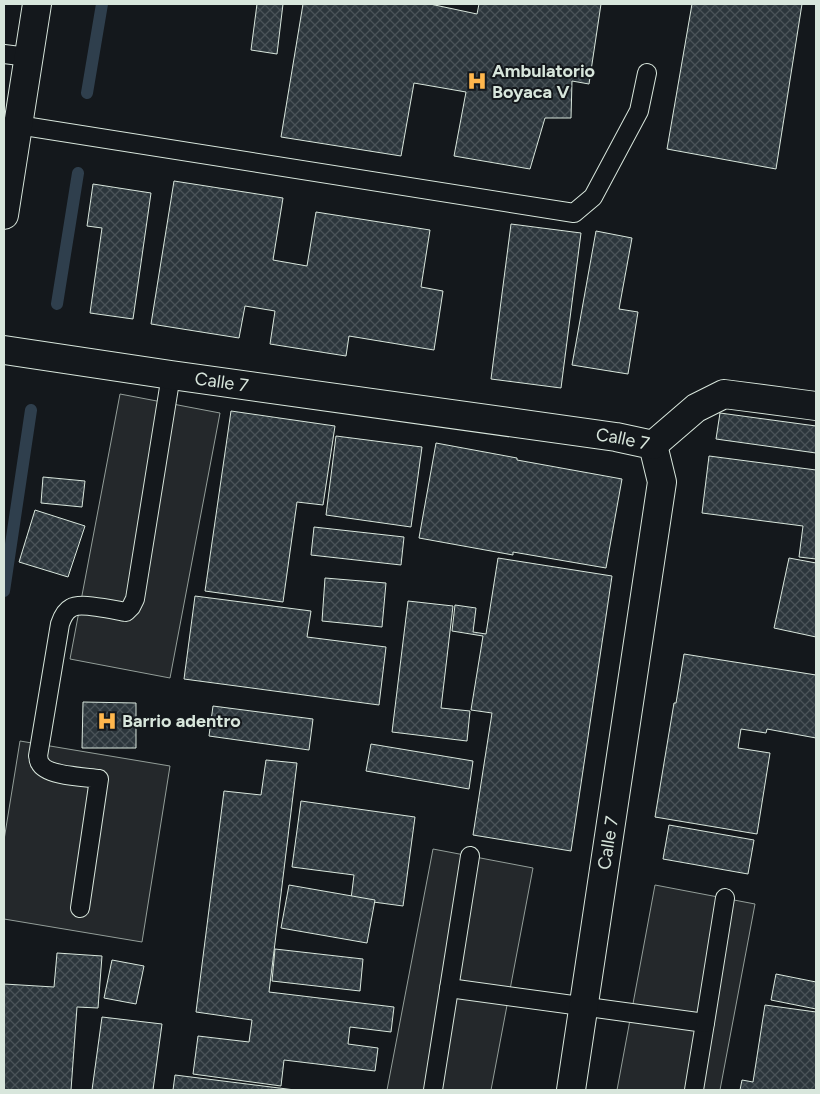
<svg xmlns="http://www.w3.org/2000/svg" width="820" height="1094" viewBox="0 0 820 1094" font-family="Figtree,sans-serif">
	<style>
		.parking { fill: #24282b; stroke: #939e99 }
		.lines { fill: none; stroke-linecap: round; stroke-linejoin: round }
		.stream { stroke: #2f3f4d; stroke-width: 12 }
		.building { fill: url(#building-cross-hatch); stroke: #d8e6dc }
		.service-casing { stroke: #d8e6dc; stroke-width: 20 }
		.minor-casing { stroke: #d8e6dc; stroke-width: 30 }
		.service { stroke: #14181c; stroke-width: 18 }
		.minor { stroke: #14181c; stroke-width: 28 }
		.labels { text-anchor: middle; stroke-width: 4; stroke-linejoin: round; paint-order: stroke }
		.poi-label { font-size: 18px; font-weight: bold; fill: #d8e6dc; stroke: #14181c; text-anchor: start }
		.street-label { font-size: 18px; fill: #d8e6dc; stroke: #14181c }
	</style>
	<defs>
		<pattern id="building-cross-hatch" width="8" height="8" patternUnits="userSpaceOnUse" patternTransform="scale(1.25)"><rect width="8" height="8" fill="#2c363c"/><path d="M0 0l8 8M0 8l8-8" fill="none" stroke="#4a5358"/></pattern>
	</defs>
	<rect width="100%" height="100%" fill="#14181c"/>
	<g class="parking">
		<path d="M120,394l100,19 -50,265 -100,-19z"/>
		<path d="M20,741l150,25 -28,176 -138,-23v-79z"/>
		<path d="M433,849l100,19 -42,222h-104z"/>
		<path d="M655,885l100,19 -35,186h-103z"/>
	</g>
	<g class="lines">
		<g class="stream">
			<path d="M87,93l15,-89"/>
			<path d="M57,304l21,-131"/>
			<path d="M4,591l27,-181"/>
		</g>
	</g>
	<g class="building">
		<path d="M257,4h26l-6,50 -26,-4z"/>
		<path d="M303,4h127l47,10 2,-10h122l-12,80 -17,-3 -1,37h-26l-15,51 -76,-13 12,-64 -52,-9 -13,73 -120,-19z"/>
		<path d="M692,4h110l-26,165 -109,-20z"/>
		<path d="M174,181l109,17 -10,62 34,6 9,-54 114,18 -9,57 22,4 -9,59 -85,-14 -3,20 -76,-12 5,-33 -30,-5 -6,32 -88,-14z"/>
		<path d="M93,184l58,9 -18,126 -43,-6 12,-85 -15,-2z"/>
		<path d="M511,224l70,9 -20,155 -70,-9z"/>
		<path d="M596,231l36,7 -13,71 19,3 -10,62 -56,-9z"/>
		<path d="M231,411l104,15 -12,79 -26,-3 -14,100 -78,-11z"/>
		<path d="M720,413l96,13v27l-100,-14z"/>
		<path d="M336,436l86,11 -11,80 -85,-12z"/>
		<path d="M436,443l81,15v2l105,19 -16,89 -93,-16v3l-94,-17z"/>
		<path d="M709,456l107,14v89l-17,-2 4,-31 -101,-13z"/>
		<path d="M43,477l42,4 -3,26 -41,-4z"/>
		<path d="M35,510l50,16 -17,51 -49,-15z"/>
		<path d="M314,527l90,10 -3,28 -90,-10z"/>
		<path d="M498,558l114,18 -41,275 -98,-16 19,-122 -21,-3 12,-74 -31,-5 3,-26 21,3 -3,24 13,2z"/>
		<path d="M789,558l27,5v74l-42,-9z"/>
		<path d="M325,578l61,5 -4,44 -60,-6z"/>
		<path d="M195,596l116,15 -4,26 79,10 -7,58 -195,-26z"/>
		<path d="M408,601l45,5 -12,102 29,3 -3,30 -75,-9z"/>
		<path d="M684,654l132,21v63l-49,-9 -1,4 -25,-4 -3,19 32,5 -13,81 -102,-17 19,-114h2z"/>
		<path d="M83,702l53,1v45h-54z"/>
		<path d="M213,706l100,13 -4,31 -100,-14z"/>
		<path d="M371,744l102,17 -4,28 -103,-18z"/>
		<path d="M266,760l31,3 -28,229 125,15 -3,25 -41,-5 -2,17 30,4 -3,23 -91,-11 -3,26 -88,-12 5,-38 51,6 3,-22 -56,-8 28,-221 37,4z"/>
		<path d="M301,801l114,16 -12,89 -52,-7 3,-24 -62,-8z"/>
		<path d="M669,825l85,15 -6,34 -85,-15z"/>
		<path d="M289,885l86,15 -8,43 -86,-15z"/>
		<path d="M275,949l88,10 -3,32 -88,-10z"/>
		<path d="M57,953l45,3 -4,52 -21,-1 -6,83h-67v-106l50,3z"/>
		<path d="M112,960l32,6 -8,38 -32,-6z"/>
		<path d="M776,974l40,8v27l-45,-9z"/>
		<path d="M765,1005l51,7v78h-76l2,-10 11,2z"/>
		<path d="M102,1017l60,7 -9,66h-61z"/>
		<path d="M175,1075l120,15h-122z"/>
	</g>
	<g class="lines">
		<defs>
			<g id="service">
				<path d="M4,54l24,3"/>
				<path d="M18,125l556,88 19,-16 46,-86 8,-38"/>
				<path d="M80,908l19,-129c-13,-2 -53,-3 -59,-16 -2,-2 -1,-5 -2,-7l22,-132c2,-6 5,-13 11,-16 9,-6 43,2 55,4l5,-5 4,-8 36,-224"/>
				<path d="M449,988l256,35 -11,67"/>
				<path d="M705,1023l20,-125"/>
				<path d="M433,1090l37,-234"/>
			</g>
			<g id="minor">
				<path d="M4,215l33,-211"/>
				<path id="s1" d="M4,350l167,25 445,62 37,8 9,37 -91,608"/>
				<path d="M653,445l43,-37 28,-14 92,12"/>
			</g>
		</defs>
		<use href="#service" class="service-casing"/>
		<use href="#minor" class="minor-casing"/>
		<use href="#service" class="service"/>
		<use href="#minor" class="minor"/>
	</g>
	<defs>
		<symbol id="hospital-bare" viewBox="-9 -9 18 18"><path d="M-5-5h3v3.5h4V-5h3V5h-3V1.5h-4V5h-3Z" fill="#ffb74d" stroke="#14181c" stroke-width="2.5" paint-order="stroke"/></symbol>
	</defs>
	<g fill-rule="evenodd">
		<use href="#hospital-bare" x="463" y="67" width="28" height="28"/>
		<use href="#hospital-bare" x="93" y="707" width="28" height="28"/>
	</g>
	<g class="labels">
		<g class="poi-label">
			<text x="492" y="77">Ambulatorio<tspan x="492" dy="21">Boyaca V</tspan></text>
			<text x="122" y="727">Barrio adentro</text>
		</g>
		<g class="street-label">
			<text dy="6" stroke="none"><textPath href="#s1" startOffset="220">Calle 7</textPath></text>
			<text dy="6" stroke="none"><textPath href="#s1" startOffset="625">Calle 7</textPath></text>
			<text transform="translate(608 843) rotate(-81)" y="6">Calle 7</text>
		</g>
	</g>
	<rect width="820" height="1094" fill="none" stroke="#d8e6dc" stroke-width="10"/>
</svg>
